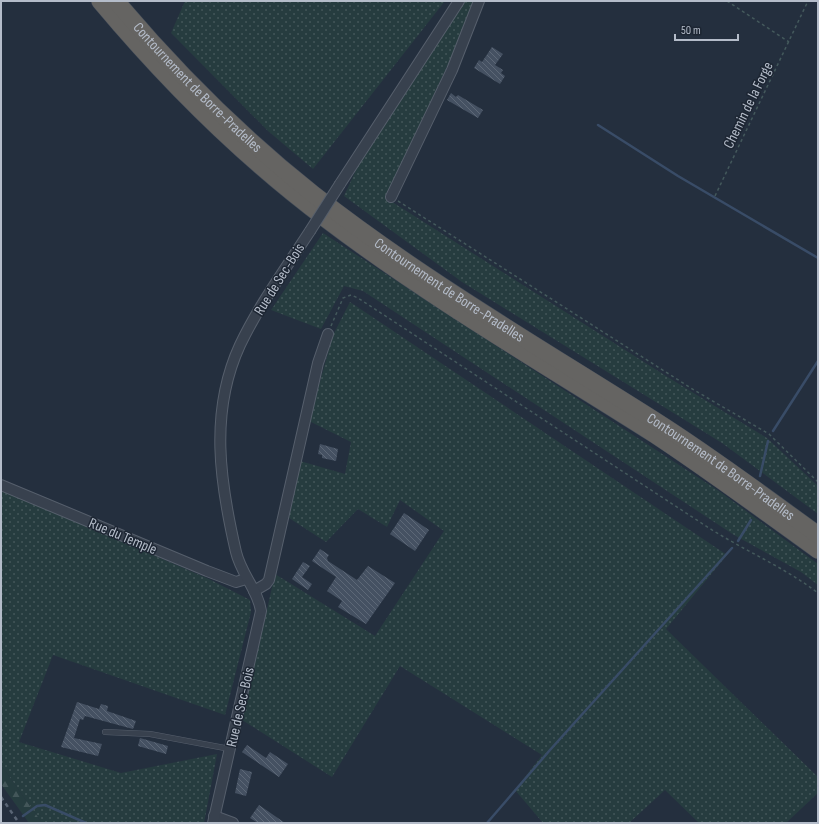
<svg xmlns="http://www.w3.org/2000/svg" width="819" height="824" viewBox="0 0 819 824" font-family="'Sofia Sans Condensed',sans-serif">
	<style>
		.grass { fill: url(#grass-dots) }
		.forest { fill: url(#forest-firs) }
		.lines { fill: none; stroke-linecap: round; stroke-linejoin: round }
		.stream { stroke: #394c67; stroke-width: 2.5 }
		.building { fill: url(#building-back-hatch) }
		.service-casing { stroke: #565f6c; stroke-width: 6 }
		.minor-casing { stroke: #565f6c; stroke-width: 12 }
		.trunk-casing { stroke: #434c59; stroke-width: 18 }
		.path { stroke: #44595c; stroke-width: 1.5; stroke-dasharray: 3 3; stroke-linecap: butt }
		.service { stroke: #38414e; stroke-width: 5 }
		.minor { stroke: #38414e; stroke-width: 10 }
		.trunk { stroke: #656462; stroke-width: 17 }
		.rail { stroke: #5a6575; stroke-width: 2.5; stroke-dasharray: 4 4; stroke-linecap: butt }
		.minor-bridge-casing { stroke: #565f6c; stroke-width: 12; stroke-linecap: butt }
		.minor-bridge { stroke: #38414e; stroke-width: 10 }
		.labels { text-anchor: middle; stroke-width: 3; stroke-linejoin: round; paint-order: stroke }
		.street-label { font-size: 15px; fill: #b4bcc9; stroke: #1d2633 }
	</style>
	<defs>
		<pattern id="grass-dots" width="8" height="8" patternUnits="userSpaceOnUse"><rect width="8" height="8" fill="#263c3f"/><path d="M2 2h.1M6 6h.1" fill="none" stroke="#435659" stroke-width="1.8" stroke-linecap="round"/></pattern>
		<pattern id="forest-firs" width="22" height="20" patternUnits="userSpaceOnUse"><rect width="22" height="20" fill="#263c3f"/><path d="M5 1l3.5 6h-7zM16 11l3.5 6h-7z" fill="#435659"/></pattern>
		<pattern id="building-back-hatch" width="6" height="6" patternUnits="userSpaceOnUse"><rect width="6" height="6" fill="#455162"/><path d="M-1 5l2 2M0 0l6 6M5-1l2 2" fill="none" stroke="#5d6877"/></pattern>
	</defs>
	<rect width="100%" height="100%" fill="#242f3e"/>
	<g class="grass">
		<path d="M185,1h260l-132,168 -45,-38 -97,-98z"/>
		<path d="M465,1h9l-22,55 -66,142 280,178 101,62 51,48v28l-96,-71 -260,-161 -118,-86 13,-28z"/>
		<path d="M323,233l396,258 99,73v21l-17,-13 -67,-37 -371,-244 -19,-5 -23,43 -50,-19z"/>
		<path d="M350,302l377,253 -61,74 152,148v16l-32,30h-87l-34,-33 -36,33h-86l-28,-33 27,-35 -142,-89 -68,111 -90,-57 33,-146 100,62 69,-105 -44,-31 -13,27 -29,-18 -32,33 -37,-24 11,-57 45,13 6,-32 -42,-21 24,-86z"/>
		<path d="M1,490l208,89 41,21 1,12 -26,103 -172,-60 -34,87 102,31 96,-19 -13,69h-162l-41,-58z"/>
	</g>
	<path class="forest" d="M1,765l41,58h-13l-28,-39z"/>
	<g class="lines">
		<g class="stream">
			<path d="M598,125l80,51 140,82"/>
			<path d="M773,431l45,-70"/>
			<path d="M760,476l8,-35"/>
			<path d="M738,541l13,-21"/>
			<path d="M23,816l14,-10 8,-1 41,18"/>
			<path d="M487,823l63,-73 182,-202"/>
		</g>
	</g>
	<g class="building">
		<path d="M492,47l11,7 -8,11 8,5 -2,3 4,3 -5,8 -26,-16 5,-8 3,2z"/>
		<path d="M451,93l5,4 2,-2 25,15 -5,8 -31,-18z"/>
		<path d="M320,444l18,5 -2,12 -14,-3v-3l-4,-1z"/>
		<path d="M404,513l25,17 -14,21 -25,-17z"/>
		<path d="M320,549l9,6 -2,3 1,3 29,19 11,-14 27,17 -29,41 -28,-17 4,-6 -15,-10 9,-14 -24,-16z"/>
		<path d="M303,562l7,4 -8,11 10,7 -4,6 -16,-11z"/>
		<path d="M77,702l22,7 2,-5 7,2 -1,5 29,10 -3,8 -48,-13 -2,4 -3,-1 -6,19 28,6 -4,12 -37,-9z"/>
		<path d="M140,738l28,8 -2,8 -28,-8z"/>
		<path d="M247,745l19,13 4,-6 18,12 -9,13 -37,-25z"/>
		<path d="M240,769l12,3 -6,24 -11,-3z"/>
		<path d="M259,805l26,18h-27l-8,-5z"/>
	</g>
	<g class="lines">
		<defs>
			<path id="service" d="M105,732l45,2 80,15"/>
			<g id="minor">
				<path d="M340,184l119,-183"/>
				<path d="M391,197l61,-127 27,-69"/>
				<path d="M1,485l206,86 29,11 10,-3"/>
				<path d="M254,591l12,-7 3,-4 49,-217 10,-29"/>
				<path d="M214,816l19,7"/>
				<path d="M213,823l48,-212c-3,-21 -20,-37 -25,-59 -16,-69 -27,-140 4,-207 19,-40 46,-77 70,-114"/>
			</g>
			<g id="trunk">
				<path d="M100,1c67,80 142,155 226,218 104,79 218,145 328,215 56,37 110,77 164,116"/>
				<path id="s1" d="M116,1c59,70 125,136 197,193 107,84 226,153 341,226 57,36 110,76 164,115"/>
			</g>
		</defs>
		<use href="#service" class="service-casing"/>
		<use href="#minor" class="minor-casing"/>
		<use href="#trunk" class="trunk-casing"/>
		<g class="path">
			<path d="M727,1l62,41"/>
			<path d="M715,196l93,-195"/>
			<path d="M398,201l296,189 75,44 49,48"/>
			<path d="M331,326l12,-28 8,-3 7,3 351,230c36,23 75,39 109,65"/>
		</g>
		<use href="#service" class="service"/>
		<use href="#minor" class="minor"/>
		<use href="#trunk" class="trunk"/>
		<path class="rail" d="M1,797l18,26"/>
		<defs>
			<path id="minor-bridge" d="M310,231l30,-47"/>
		</defs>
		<use href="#minor-bridge" class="minor-bridge-casing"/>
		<use href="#minor-bridge" class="minor-bridge"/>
	</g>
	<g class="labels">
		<g class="street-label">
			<text dy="5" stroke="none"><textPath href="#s1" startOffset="119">Contournement de Borre-Pradelles</textPath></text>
			<text transform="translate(748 105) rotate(-64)" y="5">Chemin de la Forge</text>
			<text transform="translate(279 279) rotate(-58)" y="5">Rue de Sec-Bois</text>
			<text dy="5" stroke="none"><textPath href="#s1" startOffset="443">Contournement de Borre-Pradelles</textPath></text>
			<text dy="5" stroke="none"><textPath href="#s1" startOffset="767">Contournement de Borre-Pradelles</textPath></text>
			<text transform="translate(123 536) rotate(23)" y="5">Rue du Temple</text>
			<text transform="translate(240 707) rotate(-77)" y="5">Rue de Sec-Bois</text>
		</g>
	</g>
	<rect width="819" height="824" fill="none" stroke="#b4bcc9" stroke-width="4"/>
	<path d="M675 34v6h63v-6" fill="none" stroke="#b4bcc9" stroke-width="2"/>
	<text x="681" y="34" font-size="12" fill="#b4bcc9" stroke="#1d2633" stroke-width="3" paint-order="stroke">50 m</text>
</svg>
